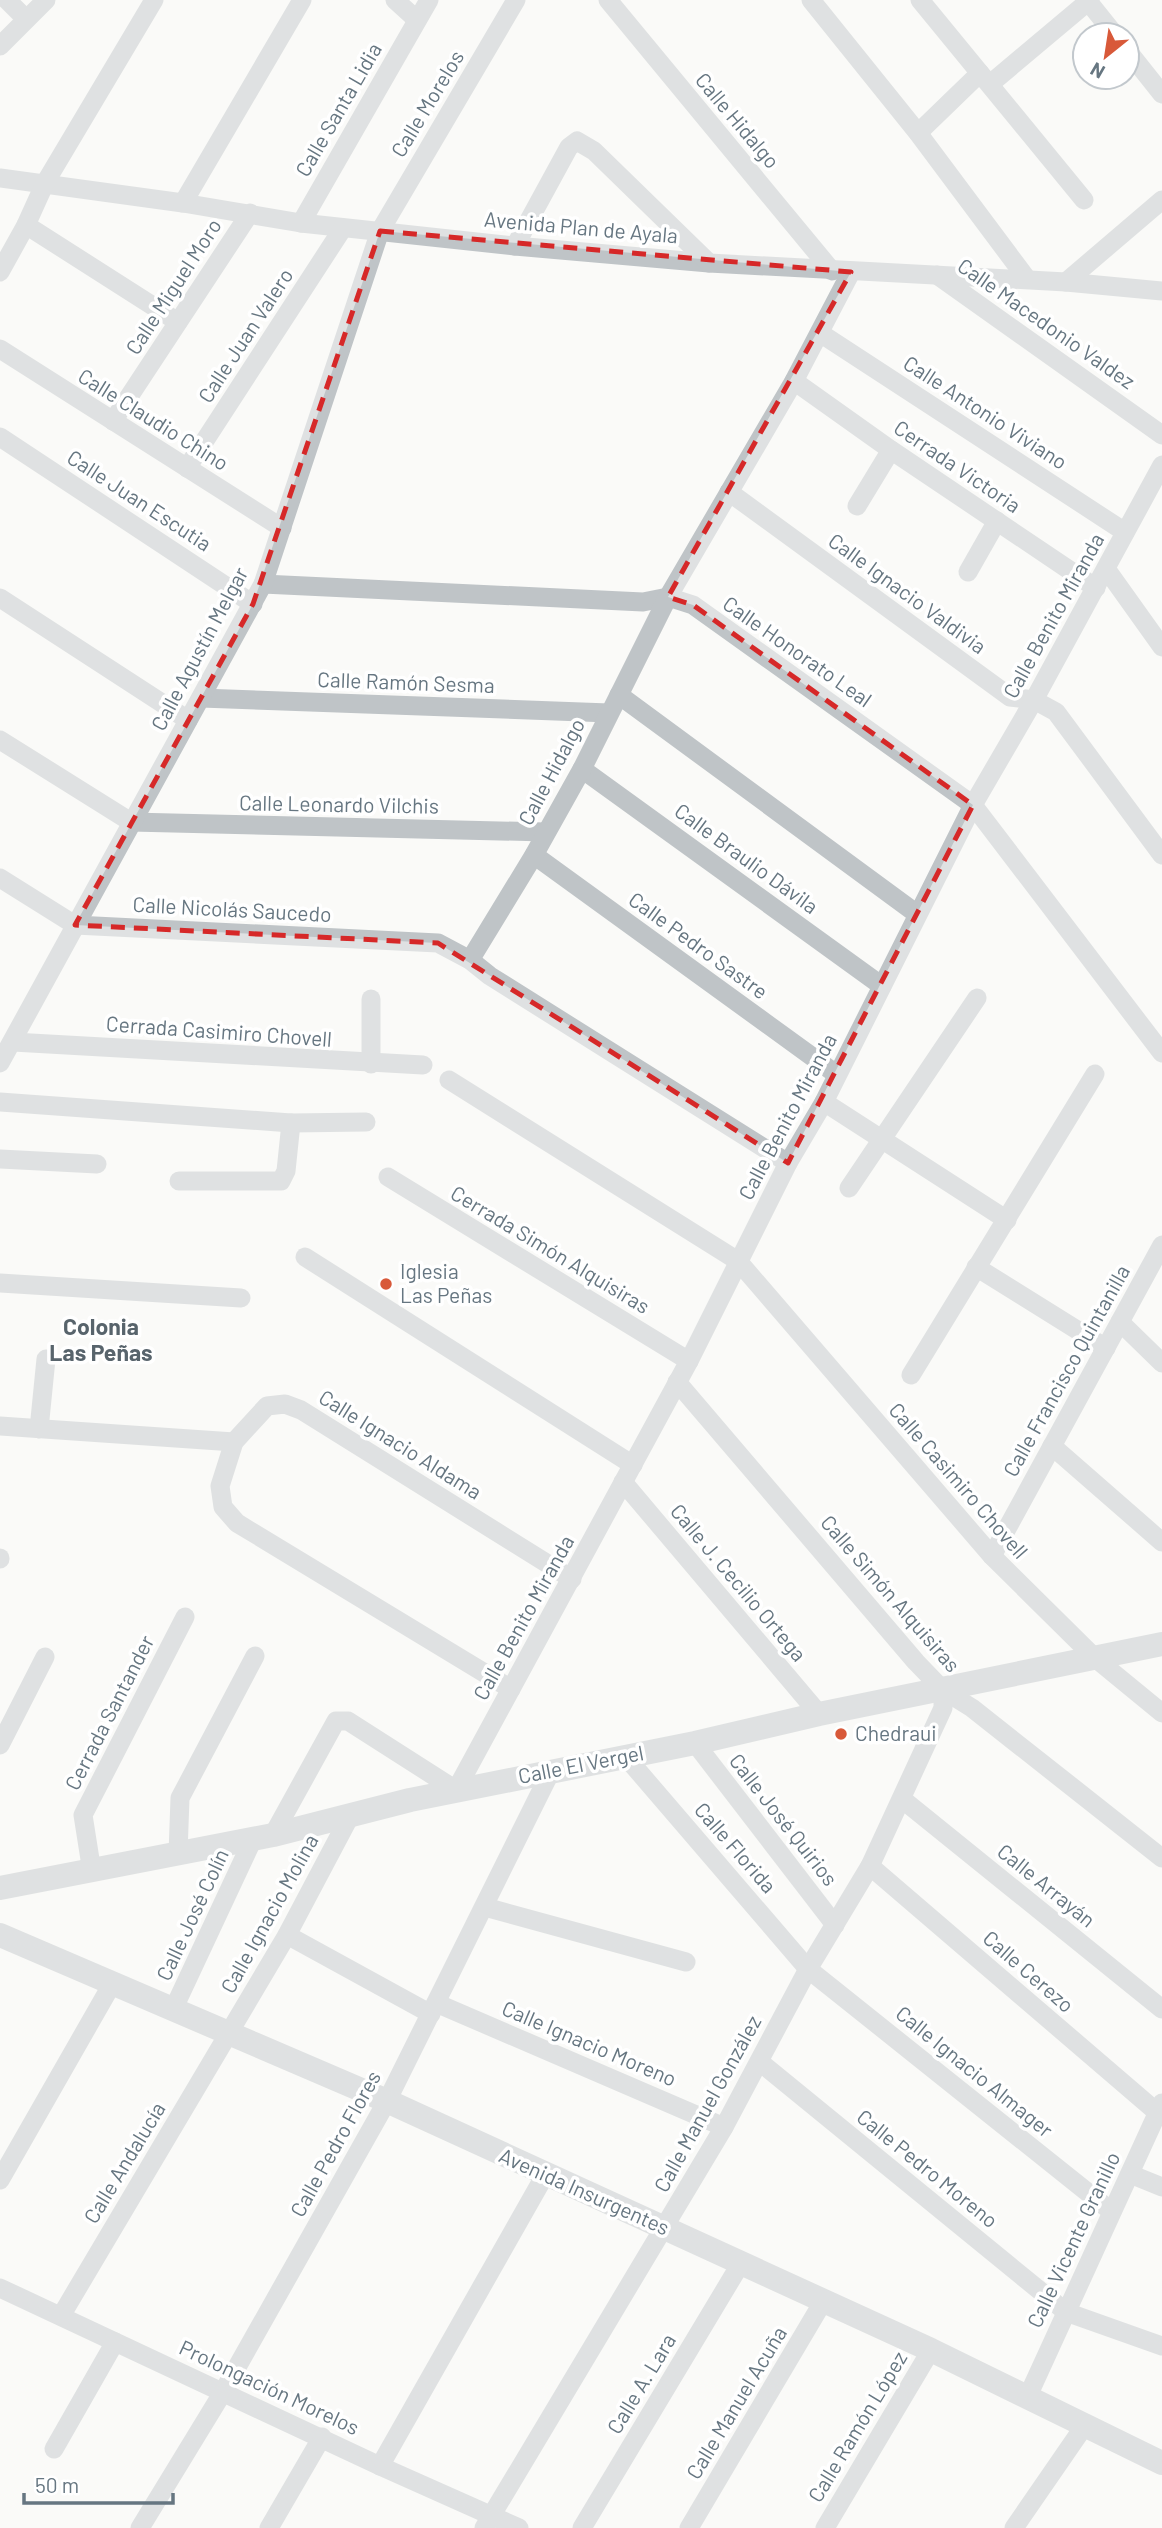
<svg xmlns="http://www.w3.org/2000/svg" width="1162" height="2528" viewBox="0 0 1162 2528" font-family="Barlow,sans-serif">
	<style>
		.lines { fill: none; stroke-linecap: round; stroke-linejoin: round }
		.minor { stroke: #bfc4c7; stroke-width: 19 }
		.tertiary { stroke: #bfc4c7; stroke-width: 24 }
		.marked { fill: none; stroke: #d62828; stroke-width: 5; stroke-dasharray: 14 9; stroke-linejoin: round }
		.poi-dot { fill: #d85939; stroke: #fff; stroke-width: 2.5 }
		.labels { text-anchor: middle; stroke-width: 7; stroke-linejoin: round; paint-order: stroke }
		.street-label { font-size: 21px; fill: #667681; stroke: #fff }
		.poi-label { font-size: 21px; fill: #667681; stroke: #fff; text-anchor: start }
		.neighbourhood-label { font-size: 23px; font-weight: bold; fill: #58646c; stroke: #fff }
	</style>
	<rect width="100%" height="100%" fill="#fafaf8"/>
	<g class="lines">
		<g class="minor">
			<path d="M7,0l19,19"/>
			<path d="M395,0l22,20"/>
			<path d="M608,0l224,271"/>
			<path d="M811,0l107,133 109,146"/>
			<path d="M920,0l164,200"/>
			<path d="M1087,0l28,35"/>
			<path d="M0,46l46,-46"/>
			<path d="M1127,50l35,44"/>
			<path d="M990,84l100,-84"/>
			<path d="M918,133l62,-60"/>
			<path d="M0,178l183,25 118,20 214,23 194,17 357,19 96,9"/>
			<path d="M183,203l119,-203"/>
			<path d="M301,223l128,-223"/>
			<path d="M26,225l152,97"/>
			<path d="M515,246l54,-99 8,-6 17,10 115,112"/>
			<path d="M0,272l26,-47 19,-42 109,-183"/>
			<path d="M937,275l225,160"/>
			<path d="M1066,282l96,-82"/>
			<path d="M820,333l305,199"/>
			<path d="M0,349l282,179"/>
			<path d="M794,381l97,69 205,138"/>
			<path d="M113,421l137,-208"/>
			<path d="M0,437l253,167"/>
			<path d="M187,468l156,-240"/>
			<path d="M729,492l281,205 24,3 22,12 106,143"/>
			<path d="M857,506l34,-56"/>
			<path d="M1107,570l55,77"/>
			<path d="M968,572l29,-51"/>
			<path d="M263,584l380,18 25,-5 25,8 280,200 189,248"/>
			<path d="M0,598l188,122"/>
			<path d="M619,695l298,219"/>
			<path d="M201,698l408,15"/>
			<path d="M0,740l131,82 414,10"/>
			<path d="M582,769l300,217"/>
			<path d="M534,855l302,219"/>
			<path d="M0,878l75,47 363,18 32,17 20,16 298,187"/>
			<path d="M470,960l64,-105 48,-86 86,-172 126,-216 57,-109"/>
			<path d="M371,999v65"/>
			<path d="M13,1042l410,23"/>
			<path d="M0,1063l263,-479 117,-353 136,-231"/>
			<path d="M449,1080l289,181 254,295 103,102 67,55"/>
			<path d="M0,1102l291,21 75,-1"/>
			<path d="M824,1102l183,118"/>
			<path d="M0,1159l97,5"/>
			<path d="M388,1177l301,184"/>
			<path d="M179,1181h102l5,-10 5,-48"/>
			<path d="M849,1188l128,-190"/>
			<path d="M305,1257l328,208"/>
			<path d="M976,1267l130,81"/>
			<path d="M0,1283l241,15"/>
			<path d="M1120,1322l42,41"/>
			<path d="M911,1375l184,-301"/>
			<path d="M677,1382l239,280 27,28 29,18 190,150"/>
			<path d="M0,1426l234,16"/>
			<path d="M39,1429l7,-70"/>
			<path d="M1052,1446l110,96"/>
			<path d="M623,1482l196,232"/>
			<path d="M992,1556l170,-311"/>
			<path d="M0,1559v-1"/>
			<path d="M511,1689l-274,-166 -14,-16 -3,-21 14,-44 33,-36 18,-2 16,6 271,169"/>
			<path d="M695,1743l140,182"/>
			<path d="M0,1745l45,-88"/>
			<path d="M626,1757l182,212 303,242"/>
			<path d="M902,1799l260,210"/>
			<path d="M273,1835l63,-114h12l108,69 233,-429 99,-198 36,-61 149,-297 61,-105 128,-235"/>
			<path d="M178,1854l2,-56 75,-142"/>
			<path d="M870,1866l288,247"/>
			<path d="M92,1872l-9,-57 102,-198"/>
			<path d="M485,1907l201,55"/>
			<path d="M287,1935l144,79"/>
			<path d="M436,2003l288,124"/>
			<path d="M173,2010l80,-171"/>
			<path d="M760,2062l306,250 96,34"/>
			<path d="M1130,2174l32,13"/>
			<path d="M0,2180l112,-196"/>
			<path d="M0,2288l380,178 139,62"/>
			<path d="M61,2316l226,-381 63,-119"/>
			<path d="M1028,2396l134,-293"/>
			<path d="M54,2449l61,-107"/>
			<path d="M380,2466l165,-291"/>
			<path d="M140,2528l83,-136 164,-291 164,-330"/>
			<path d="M269,2528l53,-91"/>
			<path d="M484,2528l240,-401 84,-158 62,-103 73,-158v-18"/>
			<path d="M582,2528l159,-265"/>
			<path d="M689,2528l135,-228"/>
			<path d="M825,2528l106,-178"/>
			<path d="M1014,2528l71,-103"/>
		</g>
		<g class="tertiary">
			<path d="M0,1888l273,-53 137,-35 285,-57 124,-29 343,-70"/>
			<path d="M0,1935l387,166 544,249 231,113"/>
		</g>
	</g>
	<path d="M0 0H1162V2528H0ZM380,231l471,41 -183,325 25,8 280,200 -185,358 -350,-220 -363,-18 178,-321z" fill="#fafaf8" fill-opacity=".55" fill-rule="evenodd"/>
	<path class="marked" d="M380,231l471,41 -183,325 25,8 280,200 -185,358 -350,-220 -363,-18 178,-321z"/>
	<g class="poi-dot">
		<circle cx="386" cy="1284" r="7"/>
		<circle cx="841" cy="1734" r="7"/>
	</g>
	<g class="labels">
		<g class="street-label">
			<text transform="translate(428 104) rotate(-59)" y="7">Calle Morelos</text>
			<text transform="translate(339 110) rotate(-60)" y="7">Calle Santa Lidia</text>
			<text transform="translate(737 121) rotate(50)" y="7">Calle Hidalgo</text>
			<text transform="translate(581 228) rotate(5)" y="7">Avenida Plan de Ayala</text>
			<text transform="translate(174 287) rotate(-57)" y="7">Calle Miguel Moro</text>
			<text transform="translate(1046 324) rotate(35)" y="7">Calle Macedonio Valdez</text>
			<text transform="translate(246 336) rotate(-57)" y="7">Calle Juan Valero</text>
			<text transform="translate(985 413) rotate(33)" y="7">Calle Antonio Viviano</text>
			<text transform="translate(153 420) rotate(32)" y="7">Calle Claudio Chino</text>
			<text transform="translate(957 467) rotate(34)" y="7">Cerrada Victoria</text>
			<text transform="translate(139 501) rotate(33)" y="7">Calle Juan Escutia</text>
			<text transform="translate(907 594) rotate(36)" y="7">Calle Ignacio Valdivia</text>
			<text transform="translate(1054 616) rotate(-61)" y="7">Calle Benito Miranda</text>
			<text transform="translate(200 649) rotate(-62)" y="7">Calle Agustín Melgar</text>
			<text transform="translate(797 652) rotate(35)" y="7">Calle Honorato Leal</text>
			<text transform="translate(406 683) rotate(2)" y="7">Calle Ramón Sesma</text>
			<text transform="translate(552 772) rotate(-62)" y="7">Calle Hidalgo</text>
			<text transform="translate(339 805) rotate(1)" y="7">Calle Leonardo Vilchis</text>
			<text transform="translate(746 859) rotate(36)" y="7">Calle Braulio Dávila</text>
			<text transform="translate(232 910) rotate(3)" y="7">Calle Nicolás Saucedo</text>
			<text transform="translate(698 946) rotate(36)" y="7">Calle Pedro Sastre</text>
			<text transform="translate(219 1032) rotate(4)" y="7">Cerrada Casimiro Chovell</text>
			<text transform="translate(788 1117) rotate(-62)" y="7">Calle Benito Miranda</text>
			<text transform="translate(550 1250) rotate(31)" y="7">Cerrada Simón Alquisiras</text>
			<text transform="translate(1067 1371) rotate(-61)" y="7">Calle Francisco Quintanilla</text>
			<text transform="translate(400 1445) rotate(32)" y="7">Calle Ignacio Aldama</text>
			<text transform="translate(958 1481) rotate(49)" y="7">Calle Casimiro Chovell</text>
			<text transform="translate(738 1583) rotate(50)" y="7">Calle J. Cecilio Ortega</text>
			<text transform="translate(890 1594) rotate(49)" y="7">Calle Simón Alquisiras</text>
			<text transform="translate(524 1618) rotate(-61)" y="7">Calle Benito Miranda</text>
			<text transform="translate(110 1713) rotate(-63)" y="7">Cerrada Santander</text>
			<text transform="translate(581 1765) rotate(-11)" y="7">Calle El Vergel</text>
			<text transform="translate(783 1820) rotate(52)" y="7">Calle José Quirios</text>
			<text transform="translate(735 1848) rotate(49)" y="7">Calle Florida</text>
			<text transform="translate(1046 1886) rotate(39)" y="7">Calle Arrayán</text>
			<text transform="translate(270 1914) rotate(-61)" y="7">Calle Ignacio Molina</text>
			<text transform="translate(193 1915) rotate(-65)" y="7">Calle José Colín</text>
			<text transform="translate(1028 1972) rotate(41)" y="7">Calle Cerezo</text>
			<text transform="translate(589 2044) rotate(23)" y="7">Calle Ignacio Moreno</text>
			<text transform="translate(974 2072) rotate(39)" y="7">Calle Ignacio Almager</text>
			<text transform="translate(708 2104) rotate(-61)" y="7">Calle Manuel González</text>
			<text transform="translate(336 2144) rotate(-61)" y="7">Calle Pedro Flores</text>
			<text transform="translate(125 2163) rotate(-59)" y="7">Calle Andalucía</text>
			<text transform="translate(927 2169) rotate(39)" y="7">Calle Pedro Moreno</text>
			<text transform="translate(584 2192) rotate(24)" y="7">Avenida Insurgentes</text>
			<text transform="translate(1074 2240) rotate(-65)" y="7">Calle Vicente Granillo</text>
			<text transform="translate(642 2384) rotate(-59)" y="7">Calle A. Lara</text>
			<text transform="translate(269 2388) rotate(25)" y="7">Prolongación Morelos</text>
			<text transform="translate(737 2403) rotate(-59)" y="7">Calle Manuel Acuña</text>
			<text transform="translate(858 2427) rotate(-59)" y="7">Calle Ramón López</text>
		</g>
		<g class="poi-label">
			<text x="400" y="1279">Iglesia<tspan x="400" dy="24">Las Peñas</tspan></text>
			<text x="855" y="1741">Chedraui</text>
		</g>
		<g class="neighbourhood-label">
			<text x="101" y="1335">Colonia<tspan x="101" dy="26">Las Peñas</tspan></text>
		</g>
	</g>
	<g transform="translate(1106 56) rotate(210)"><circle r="33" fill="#ffffff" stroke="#c2c8cd" stroke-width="2"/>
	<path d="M0-5L12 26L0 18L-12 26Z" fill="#d85939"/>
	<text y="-10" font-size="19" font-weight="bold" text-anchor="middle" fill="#667681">N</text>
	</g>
	<path d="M24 2493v10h149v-10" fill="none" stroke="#667681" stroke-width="3.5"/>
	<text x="35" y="2493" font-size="21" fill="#667681" stroke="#ffffff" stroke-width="5" paint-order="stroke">50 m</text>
</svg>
